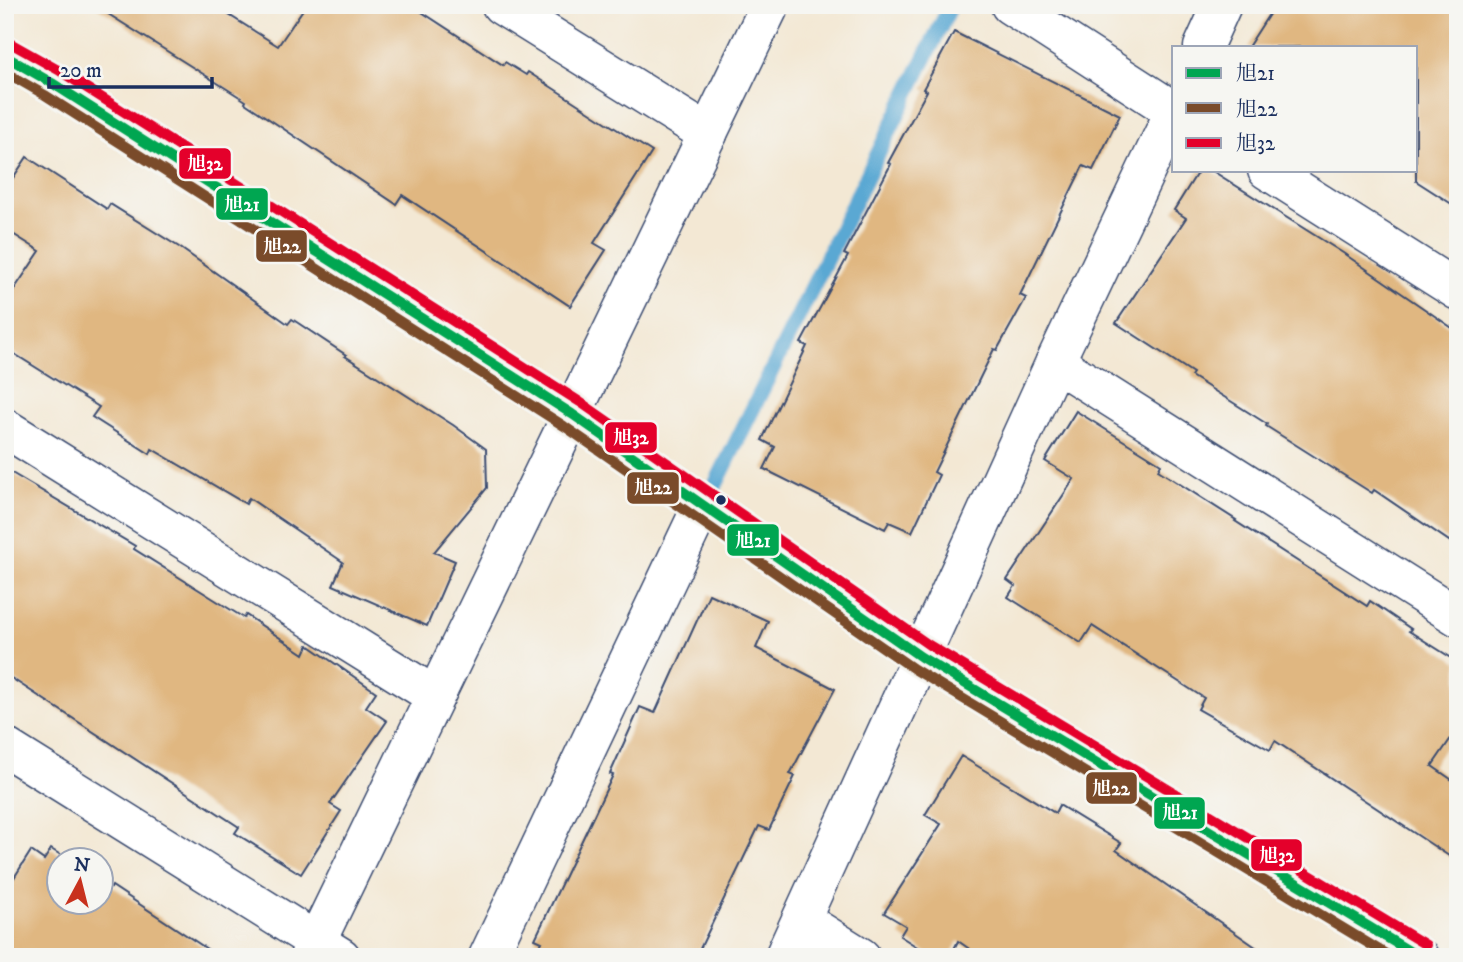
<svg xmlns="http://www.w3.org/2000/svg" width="1463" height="962" viewBox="0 0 1463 962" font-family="'IM FELL DW Pica','Noto Serif JP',serif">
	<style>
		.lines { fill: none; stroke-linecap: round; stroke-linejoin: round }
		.stream { stroke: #5aa8d3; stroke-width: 16 }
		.building { fill: #e0b781 }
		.minor-casing { stroke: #3b4b70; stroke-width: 41 }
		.minor { stroke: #fff; stroke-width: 38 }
		.bus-1-casing { stroke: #f6f6f2; stroke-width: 16 }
		.bus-2-casing { stroke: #f6f6f2; stroke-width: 16 }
		.bus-3-casing { stroke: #f6f6f2; stroke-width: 16 }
		.bus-1 { stroke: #00a651; stroke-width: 10 }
		.bus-2 { stroke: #7a4b2a; stroke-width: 10 }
		.bus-3 { stroke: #e4002b; stroke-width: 10 }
		.bus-dot { fill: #1b2f5e; stroke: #f6f6f2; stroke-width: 2.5 }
		.line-badge { stroke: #f6f6f2; stroke-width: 2.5 }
		.badge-label { font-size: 19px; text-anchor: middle; font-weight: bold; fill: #fff }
	</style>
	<rect width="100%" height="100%" fill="#f6f6f2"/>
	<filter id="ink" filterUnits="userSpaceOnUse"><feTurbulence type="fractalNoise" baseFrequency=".0143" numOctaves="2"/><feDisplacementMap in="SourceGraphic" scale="14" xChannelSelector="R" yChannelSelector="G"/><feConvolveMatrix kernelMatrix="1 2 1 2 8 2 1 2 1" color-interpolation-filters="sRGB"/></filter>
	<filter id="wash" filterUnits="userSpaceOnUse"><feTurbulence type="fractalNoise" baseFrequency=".00686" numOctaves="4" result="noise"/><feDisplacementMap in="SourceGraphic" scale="28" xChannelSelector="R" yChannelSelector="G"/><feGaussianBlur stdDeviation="1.57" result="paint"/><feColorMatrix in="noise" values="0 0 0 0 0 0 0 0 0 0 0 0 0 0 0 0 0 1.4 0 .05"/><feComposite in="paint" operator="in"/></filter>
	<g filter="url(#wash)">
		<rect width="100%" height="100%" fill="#f3e8d4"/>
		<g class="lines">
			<path class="stream" d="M704,508l247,-503"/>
		</g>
		<g id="blocks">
			<g class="building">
				<path d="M94,5h119l65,41 28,-41h105l92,60 2,-3 21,13 2,-3 124,80 -58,91 12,7 -36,56 -168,-111 -6,9 -151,-101 1,-2z"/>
				<path d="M1275,5h183v203l-42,-27v-134h-168z"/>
				<path d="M954,32l166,83 -27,55 -10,-4 -63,129 6,3 -29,52 -3,-1 -60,123 5,3 -27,57 -23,-10 -4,7 -121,-60 11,-22 -13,-7 45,-94 -6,-3 47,-87 -4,-2 47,-90 -3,-1 39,-72 -4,-2z"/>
				<path d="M27,157l80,52 3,-5 69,43 109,77 4,-5 54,36 -1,1 108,69 33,24 1,39 -53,64 21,9 -28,65 -94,-41 10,-23 -94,-64 -3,6 -94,-55 -2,5 -58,-37 7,-10 -94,-59v-45l35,-52 -35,-22v-39z"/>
				<path d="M1199,170h12l132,83 115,79v215l-84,-57 -2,3 -106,-67 1,-2 -76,-48 2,-3 -77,-50 70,-105 -12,-8z"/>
				<path d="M1076,411l85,53 -3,6 78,50 -1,1 132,85 3,-5 41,28 -2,2 49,31v66l-26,38 26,18v78l-183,-121 -5,9 -72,-41 6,-11 -112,-72 -11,17 -73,-46 7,-11 -8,-6 67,-101 -29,-18z"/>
				<path d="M5,469l130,77 -1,3 110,69 2,-3 58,39 4,-9 68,47 -10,15 21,14 -57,83 11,7 -40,63 -66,-41 4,-6 -234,-153z"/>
				<path d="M709,594l59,27 -12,27 79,41 -45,85 5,2 -26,54 -10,-4 -63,131h-162l8,-15 -7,-3 78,-164 -3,-1 30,-67 15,6z"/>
				<path d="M961,756l94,57 4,-8 62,38 -5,7 154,107h-289l-23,-16 -8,16h-17l-33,-21 6,-10 -22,-13 57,-89 -16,-9z"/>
				<path d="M51,849l18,11h-9v42h42v-20l9,6 1,-2 107,71h-214v-65l26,-41 13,9z"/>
			</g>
		</g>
	</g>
	<g filter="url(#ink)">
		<use href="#blocks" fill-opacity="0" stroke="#3b4b70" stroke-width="2"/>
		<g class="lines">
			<defs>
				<g id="minor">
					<path d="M501,5l207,129"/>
					<path d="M1010,5l164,106"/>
					<path d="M1203,47l19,-42"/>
					<path d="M5,56l47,27 520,331 349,243 498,300"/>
					<path d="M1267,170l191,121"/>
					<path d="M1055,362l403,255"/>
					<path d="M5,428l430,268"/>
					<path d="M5,747l336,210"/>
					<path d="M802,920l59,37"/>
					<path d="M309,957l461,-952"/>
					<path d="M488,957l214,-451"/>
					<path d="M784,957l271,-595 119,-250"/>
				</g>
			</defs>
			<use href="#minor" class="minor-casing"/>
			<use href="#minor" class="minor"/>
			<defs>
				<path id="bus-1" d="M5,56l47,27 520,331 349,243 498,300"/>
				<path id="bus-2" d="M5,72l40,23 519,331 350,243 477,288"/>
				<path id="bus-3" d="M12,44l48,27 520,331 349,243 497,300"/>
			</defs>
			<use href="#bus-1" class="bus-1-casing"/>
			<use href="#bus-2" class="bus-2-casing"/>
			<use href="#bus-3" class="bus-3-casing"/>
			<use href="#bus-1" class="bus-1"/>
			<use href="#bus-2" class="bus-2"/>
			<use href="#bus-3" class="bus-3"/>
		</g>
	</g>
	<circle class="bus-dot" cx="721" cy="500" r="6"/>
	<g class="line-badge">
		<rect x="178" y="147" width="54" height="33" rx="7" fill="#e4002b"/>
		<rect x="215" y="187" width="54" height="34" rx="7" fill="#00a651"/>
		<rect x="255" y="229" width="53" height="34" rx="7" fill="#7a4b2a"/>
		<rect x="604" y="421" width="54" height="33" rx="7" fill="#e4002b"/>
		<rect x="626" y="471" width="54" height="34" rx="7" fill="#7a4b2a"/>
		<rect x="726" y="523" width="54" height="34" rx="7" fill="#00a651"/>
		<rect x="1085" y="771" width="53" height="34" rx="7" fill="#7a4b2a"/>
		<rect x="1153" y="796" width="53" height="34" rx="7" fill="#00a651"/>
		<rect x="1250" y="838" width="53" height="34" rx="7" fill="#e4002b"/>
	</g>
	<g class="badge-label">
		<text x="205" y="170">旭32</text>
		<text x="242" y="211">旭21</text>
		<text x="282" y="253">旭22</text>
		<text x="631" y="444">旭32</text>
		<text x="653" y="494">旭22</text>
		<text x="753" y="547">旭21</text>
		<text x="1111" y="795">旭22</text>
		<text x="1180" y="819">旭21</text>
		<text x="1277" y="862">旭32</text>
	</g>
	<rect width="1463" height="962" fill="none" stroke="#f6f6f2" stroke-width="28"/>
	<rect x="1172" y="46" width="245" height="126" fill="#f6f6f2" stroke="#9ea6b7" stroke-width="2"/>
	<rect x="1186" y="68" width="35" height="10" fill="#00a651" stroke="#9ea6b7" stroke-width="2"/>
	<text x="1236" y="80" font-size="21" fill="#1b2f5e">旭21</text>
	<rect x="1186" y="103" width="35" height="10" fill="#7a4b2a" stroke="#9ea6b7" stroke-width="2"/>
	<text x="1236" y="116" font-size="21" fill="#1b2f5e">旭22</text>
	<rect x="1186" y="138" width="35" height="10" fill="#e4002b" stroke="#9ea6b7" stroke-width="2"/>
	<text x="1236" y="150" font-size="21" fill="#1b2f5e">旭32</text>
	<g transform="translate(80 881) rotate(7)"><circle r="33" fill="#f6f6f2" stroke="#9ea6b7" stroke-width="2"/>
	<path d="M0-5L12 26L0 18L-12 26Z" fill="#c8321e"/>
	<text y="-10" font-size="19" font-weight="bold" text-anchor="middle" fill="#1b2f5e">N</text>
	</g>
	<path d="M49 77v10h163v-10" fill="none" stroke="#1b2f5e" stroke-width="3.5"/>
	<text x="60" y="77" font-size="21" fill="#1b2f5e" stroke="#f6f6f2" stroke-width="5" paint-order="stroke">20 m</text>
</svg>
